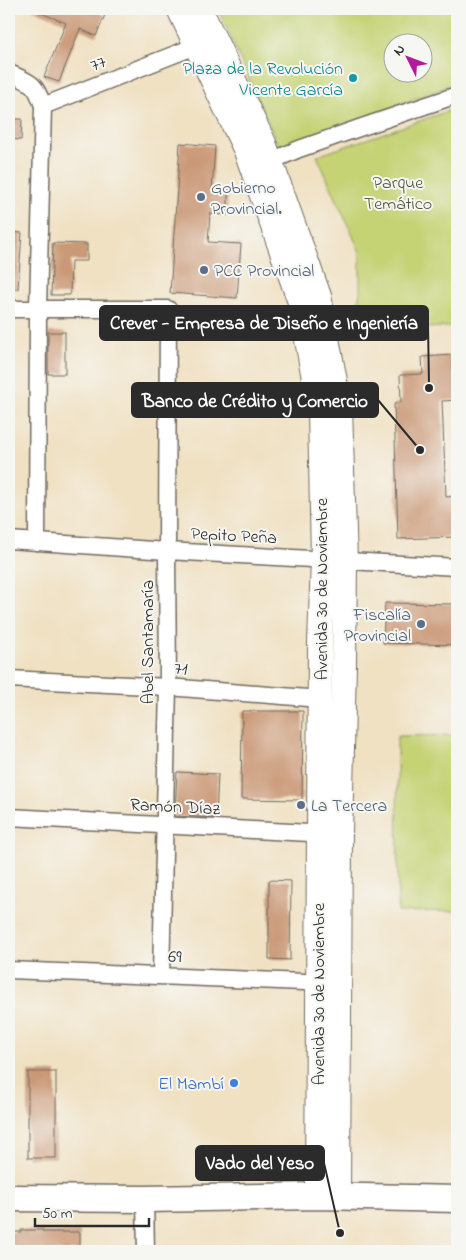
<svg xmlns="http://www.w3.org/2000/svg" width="466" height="1260" viewBox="0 0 466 1260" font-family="'Indie Flower',sans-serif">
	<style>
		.green { fill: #c5d375; stroke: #787f50; fill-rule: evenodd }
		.building { fill: #ca9977 }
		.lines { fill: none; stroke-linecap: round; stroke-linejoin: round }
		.street-casing { stroke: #706b60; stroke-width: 19 }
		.secondary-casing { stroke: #706b60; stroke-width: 26 }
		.primary-casing { stroke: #706b60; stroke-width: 29 }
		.street { stroke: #fff; stroke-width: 16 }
		.secondary { stroke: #fff; stroke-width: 24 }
		.primary { stroke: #fff; stroke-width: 26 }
		.culture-dot { fill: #0f9aa8; stroke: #f6f6f2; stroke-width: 2 }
		.service-dot { fill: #5c6f8a; stroke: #f6f6f2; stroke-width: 2 }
		.shop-dot { fill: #3f7fe0; stroke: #f6f6f2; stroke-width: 2 }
		.labels { text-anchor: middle; stroke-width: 4; stroke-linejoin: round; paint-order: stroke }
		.street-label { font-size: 18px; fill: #2b2b2b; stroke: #f6f6f2 }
		.culture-label { font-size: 18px; fill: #0d838f; stroke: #f6f6f2; text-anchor: end }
		.park-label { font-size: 18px; fill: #52553e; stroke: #f6f6f2 }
		.service-label { font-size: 18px; fill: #4e5e75; stroke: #f6f6f2; text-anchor: start }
		.shop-label { font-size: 18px; fill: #366cbe; stroke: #f6f6f2; text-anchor: end }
		.leader { fill: none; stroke: #2b2b2b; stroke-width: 2 }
		.callout-dot { fill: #2b2b2b; stroke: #f6f6f2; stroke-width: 2 }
		.callout { fill: #2b2b2b; stroke: #2b2b2b; stroke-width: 2 }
		.callout-label { font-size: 19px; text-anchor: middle; font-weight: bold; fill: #fff }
	</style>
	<rect width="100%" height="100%" fill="#f6f6f2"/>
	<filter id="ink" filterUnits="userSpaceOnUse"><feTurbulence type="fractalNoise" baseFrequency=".02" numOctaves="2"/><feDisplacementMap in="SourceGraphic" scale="10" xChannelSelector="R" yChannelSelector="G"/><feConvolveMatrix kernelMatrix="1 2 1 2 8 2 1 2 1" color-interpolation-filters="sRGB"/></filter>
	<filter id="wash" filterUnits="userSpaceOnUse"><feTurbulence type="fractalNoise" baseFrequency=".0096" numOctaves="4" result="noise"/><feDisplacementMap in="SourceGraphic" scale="20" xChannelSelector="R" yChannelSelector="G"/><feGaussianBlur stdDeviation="1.12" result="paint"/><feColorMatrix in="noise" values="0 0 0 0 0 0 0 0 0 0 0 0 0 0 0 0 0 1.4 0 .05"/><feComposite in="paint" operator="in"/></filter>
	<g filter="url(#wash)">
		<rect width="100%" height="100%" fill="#f0e1c3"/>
		<g class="green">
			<path d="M218,9h239v74l-177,66zM394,42h30v30h-30z"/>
			<path d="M457,108v218l-120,8 20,-24 3,-19v-39l-43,-96z"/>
			<path d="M457,735v176l-59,1 -1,-176z"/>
		</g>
		<g id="blocks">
			<g class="building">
				<path d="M31,9h59l15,6 -9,21 -16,-7 -21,53 -15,-5 22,-54z"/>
				<path d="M9,119h13l-1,21 -12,-1z"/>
				<path d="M180,143l35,3 -3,44h16v25l-18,-1 -2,28 33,2 -4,54 -67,-5z"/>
				<path d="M9,232l13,1 -4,56h-9z"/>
				<path d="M53,243l34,1v17h-16l-1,34h-19z"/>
				<rect x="48" y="332" width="17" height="42"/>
				<path d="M453,355v15h4v30l-15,1 4,96 11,-1v41l-59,2 -4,-135 7,-2 -1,-27 23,-1 -1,-17z"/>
				<path d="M385,603l72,1v41l-74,-2z"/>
				<path d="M242,711h61l-1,89 -61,-1z"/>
				<path d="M177,772l41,2 -2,44 -41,-2z"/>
				<path d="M269,880l22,1 -1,79 -21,-1z"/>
				<rect x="28" y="1072" width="28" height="86"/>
				<path d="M21,1230h22v2h37v19h-71v-19h12z"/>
			</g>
		</g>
	</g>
	<g filter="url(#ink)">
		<use href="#blocks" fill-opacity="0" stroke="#706b60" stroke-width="1"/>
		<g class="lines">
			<defs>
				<g id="street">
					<path d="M9,73c21,9 27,10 34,33l-5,203 -1,233"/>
					<path d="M43,106l163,-64"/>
					<path d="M262,165l37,-16 63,-22 95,-32"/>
					<path d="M9,309h159l-1,242 1,136 -7,288"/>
					<path d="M9,540l158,11 290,16"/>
					<path d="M9,679l159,8 152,12"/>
					<path d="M9,817l320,17"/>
					<path d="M9,970l320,13"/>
					<path d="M145,1199l1,52"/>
				</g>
				<g id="secondary">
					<path d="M179,9l67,142 54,151 20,109 3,149 -3,82 -3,554"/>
					<path d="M200,9l64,134 55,153 21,112 5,154 -1,103 -4,169 -2,362"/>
				</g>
				<path id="primary" d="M9,1198l136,1 172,-3 140,3"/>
			</defs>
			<use href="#street" class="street-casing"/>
			<use href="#secondary" class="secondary-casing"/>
			<use href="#primary" class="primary-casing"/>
			<use href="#street" class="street"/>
			<use href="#secondary" class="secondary"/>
			<use href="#primary" class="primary"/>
		</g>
	</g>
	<circle class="culture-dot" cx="353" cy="78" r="5"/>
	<g class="service-dot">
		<circle cx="201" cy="197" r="5"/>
		<circle cx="204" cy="270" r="5"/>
		<circle cx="421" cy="624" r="5"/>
		<circle cx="301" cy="805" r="5"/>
	</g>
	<circle class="shop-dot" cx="234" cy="1083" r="5"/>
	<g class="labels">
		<g class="street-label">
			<text transform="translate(98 63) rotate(-22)" y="6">77</text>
			<text transform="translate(234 535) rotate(3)" y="6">Pepito Peña</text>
			<text transform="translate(321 589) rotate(-90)" y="6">Avenida 30 de Noviembre</text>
			<text transform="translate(147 642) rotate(-90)" y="6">Abel Santamaría</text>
			<text transform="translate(181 668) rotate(4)" y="6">71</text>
			<text transform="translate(175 806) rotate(3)" y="6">Ramón Díaz</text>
			<text transform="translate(175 956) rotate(2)" y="6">69</text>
			<text transform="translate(318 994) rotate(-90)" y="6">Avenida 30 de Noviembre</text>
		</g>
		<g class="culture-label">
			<text x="343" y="74">Plaza de la Revolución<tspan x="343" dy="21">Vicente García</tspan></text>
		</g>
		<g class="park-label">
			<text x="398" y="188">Parque<tspan x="398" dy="21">Temático</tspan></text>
		</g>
		<g class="service-label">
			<text x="211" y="193">Gobierno<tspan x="211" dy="21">Provincial.</tspan></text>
			<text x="214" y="276">PCC Provincial</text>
			<text x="411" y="620" text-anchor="end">Fiscalía<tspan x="411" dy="21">Provincial</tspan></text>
			<text x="311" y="811">La Tercera</text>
		</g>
		<g class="shop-label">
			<text x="224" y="1089">El Mambí</text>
		</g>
	</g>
	<path class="leader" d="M429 388L428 323M420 450L378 400M340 1233L324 1163"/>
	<g class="callout-dot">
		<circle cx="429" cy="388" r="5"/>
		<circle cx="420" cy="450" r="5"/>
		<circle cx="340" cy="1233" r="5"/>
	</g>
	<g class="callout">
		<rect x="100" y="306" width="328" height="34" rx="5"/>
		<rect x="132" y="383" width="246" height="34" rx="5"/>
		<rect x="196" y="1146" width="128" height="34" rx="5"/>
	</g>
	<g class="callout-label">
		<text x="264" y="329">Crever - Empresa de Diseño e Ingeniería</text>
		<text x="255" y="407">Banco de Crédito y Comercio</text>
		<text x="260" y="1169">Vado del Yeso</text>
	</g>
	<rect width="466" height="1260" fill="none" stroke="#f6f6f2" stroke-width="30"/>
	<g transform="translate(408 58) rotate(312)"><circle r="24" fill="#f6f6f2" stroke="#a5a5a2"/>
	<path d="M0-4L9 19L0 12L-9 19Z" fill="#b5179e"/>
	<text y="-8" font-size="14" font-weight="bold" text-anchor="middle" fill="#2b2b2b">N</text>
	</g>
	<path d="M35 1218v8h114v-8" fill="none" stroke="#2b2b2b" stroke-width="2.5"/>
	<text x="42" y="1218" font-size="15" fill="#2b2b2b" stroke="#f6f6f2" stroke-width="4" paint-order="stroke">50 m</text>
</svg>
